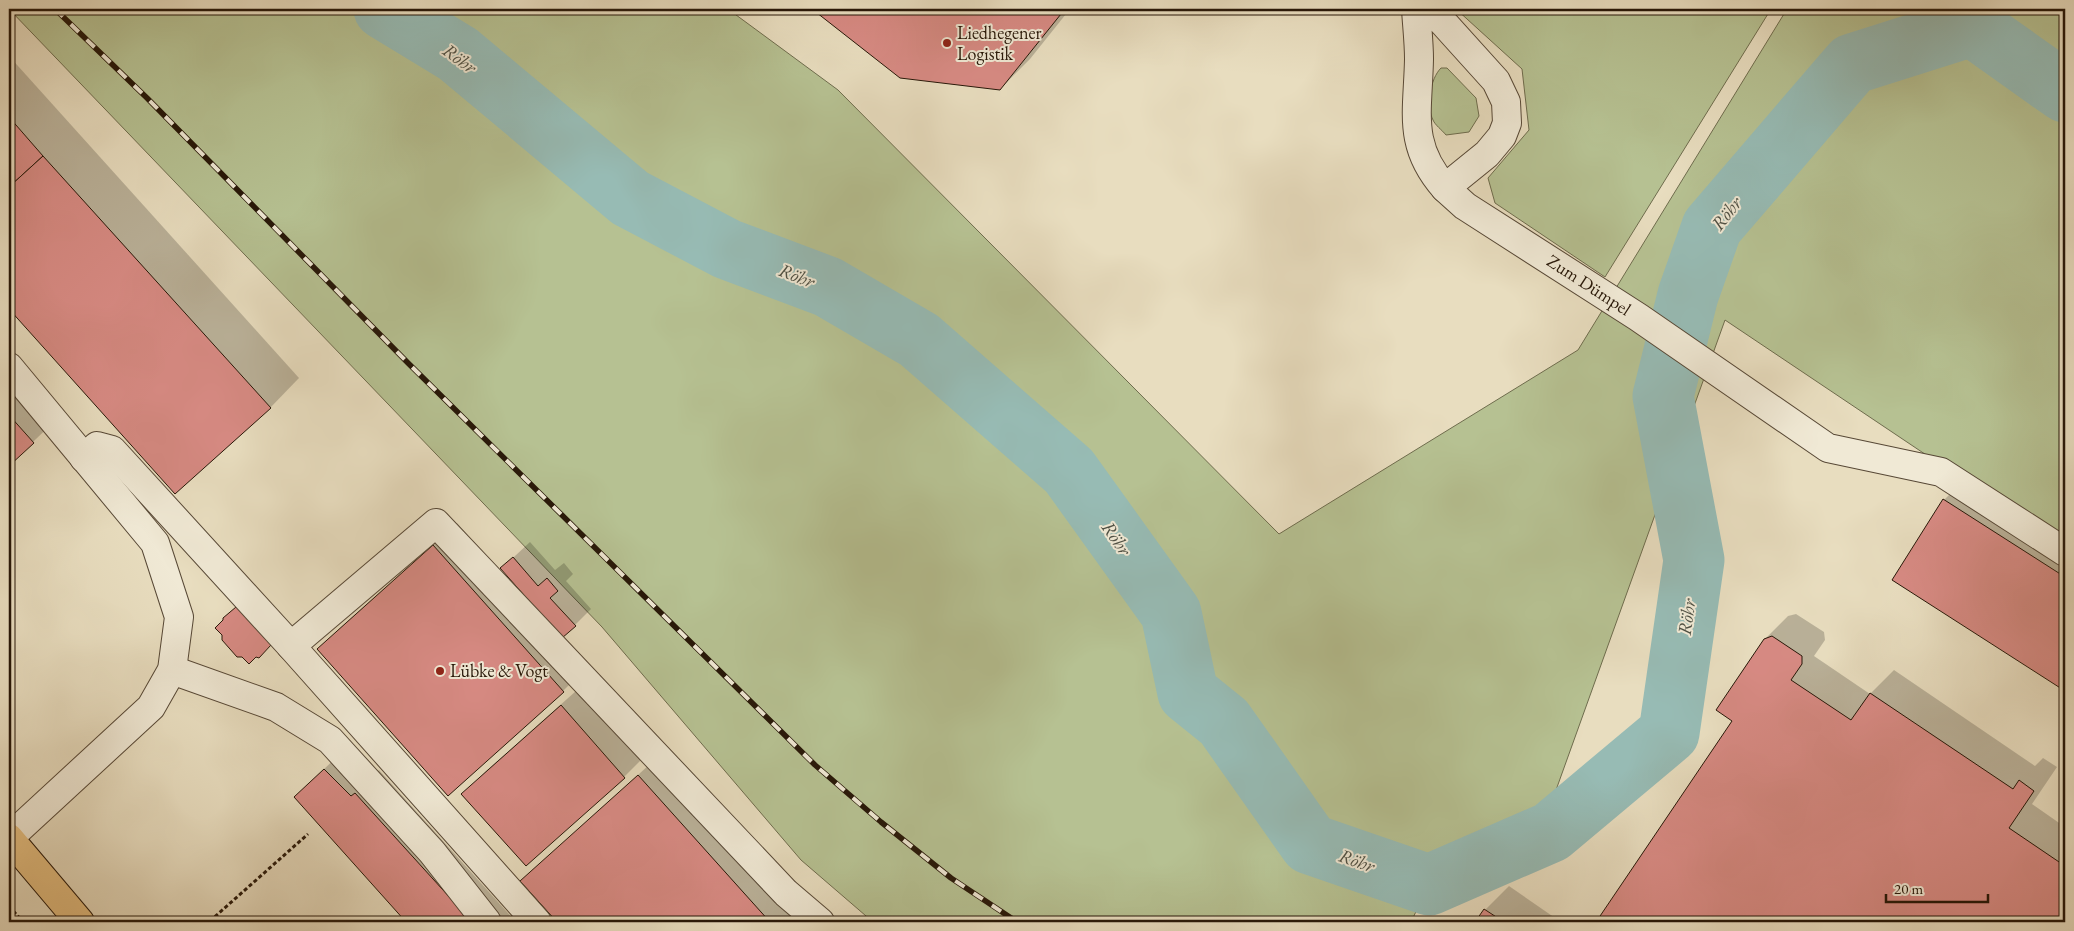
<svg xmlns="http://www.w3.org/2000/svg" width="2074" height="931" viewBox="0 0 2074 931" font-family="'EB Garamond',serif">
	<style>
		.green { fill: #b6c192; stroke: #6e6c4d }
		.shadow { fill: #0003 }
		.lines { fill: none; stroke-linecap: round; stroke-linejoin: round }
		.river { stroke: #97bbb4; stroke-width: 61 }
		.building { fill: #d78a83; stroke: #271708 }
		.minor-casing { stroke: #574836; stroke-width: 30 }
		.major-casing { stroke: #271708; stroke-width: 30 }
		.path { stroke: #271708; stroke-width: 3; stroke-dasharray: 4 2.5; stroke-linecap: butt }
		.minor { stroke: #f0e9d5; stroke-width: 28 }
		.major { stroke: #e4be80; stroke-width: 28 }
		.rail-casing { stroke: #271708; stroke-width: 5.5 }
		.rail { stroke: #f0e9d5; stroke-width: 4; stroke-dasharray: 11; stroke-linecap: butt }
		.poi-dot { fill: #8f2418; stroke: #f0e9d5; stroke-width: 2 }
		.labels { text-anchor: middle; stroke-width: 4; stroke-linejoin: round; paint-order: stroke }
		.poi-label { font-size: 18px; fill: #271708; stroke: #f0e9d5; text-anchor: start }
		.street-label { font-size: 18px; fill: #271708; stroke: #f0e9d5 }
		.water-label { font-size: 19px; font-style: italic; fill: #4e5044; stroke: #f0e9d5 }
	</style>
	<rect width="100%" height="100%" fill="#e8ddbf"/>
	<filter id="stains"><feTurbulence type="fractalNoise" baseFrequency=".004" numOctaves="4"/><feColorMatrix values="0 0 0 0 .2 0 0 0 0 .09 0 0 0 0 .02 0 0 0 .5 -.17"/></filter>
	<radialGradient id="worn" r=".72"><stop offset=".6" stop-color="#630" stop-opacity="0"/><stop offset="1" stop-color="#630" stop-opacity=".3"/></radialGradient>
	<g class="green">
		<path d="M9,9h719l110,81 441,444 299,-184 209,-341h278v539l-340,-228 -183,509 -121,72 -10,21h-538l-72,-62 -199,-233z"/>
		<path d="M1456,9h315l-166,268 -110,-74 -7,-25 41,-48 -7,-61z"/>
		<path d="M1441,68h6l29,30 3,18 -10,16 -23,3c-4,-5 -11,-10 -13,-15 -7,-14 -3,-41 8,-52z"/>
	</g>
	<g class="shadow">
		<path d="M814,9h256l-40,50 -30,30 -99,-12z"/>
		<path d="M9,56l290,322 -29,30 -95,84 -166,-185z"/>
		<path d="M9,354l54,59 -54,52z"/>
		<path d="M1967,477l98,62v150l-172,-109 51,-80z"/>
		<path d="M457,523l129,145 -23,23 -245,-42 24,-23z"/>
		<path d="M530,542l25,28 9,-7 9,11 -7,7 25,28 -16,16 -73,-57z"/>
		<path d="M1796,614l28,18 1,8 -11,16 56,38 24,-24 141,96 8,-8 14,9 -25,37 33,23v95h-467l136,-201 31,-82 23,-23z"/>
		<path d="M585,683l63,70 -24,24 -98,88 -63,-71 23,-23z"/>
		<path d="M348,746l27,28 4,-4 137,152h-108l-113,-125z"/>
		<path d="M662,753l153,169h-256l-37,-41z"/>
		<path d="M1509,886l52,36h-84l8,-12z"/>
		<path d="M1583,917l8,5h-13z"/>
	</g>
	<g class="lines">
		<path class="river" d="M384,9l74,45 172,144 97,51 101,38 91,53 150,131 102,142 17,80 36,29 86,122 119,41 122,-53 118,-99 25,-173 -31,-164 25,-101 24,-68 140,-163 120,-38 93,66"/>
	</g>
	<g class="building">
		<path d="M812,9h253l-65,81 -100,-12z"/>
		<path d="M9,117l34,39 -34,31z"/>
		<path d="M43,156l228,252 -96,86 -166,-185v-122z"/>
		<path d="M9,415l25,28 -25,23z"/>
		<path d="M1943,499l122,78v114l-173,-111z"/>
		<path d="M433,545l131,147 -116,104 -131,-147z"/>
		<path d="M513,557l25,29 9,-8 11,13 -8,7 26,28 -14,12 -62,-70z"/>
		<path d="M236,607l33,33 2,5 -12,13 -3,-1 -7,7 -7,-7h-5l-15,-17v-5l-7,-7 8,-8v-2z"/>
		<path d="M1772,636l30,20v8l-11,16 60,40 19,-27 143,96 6,-9 15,11 -25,37 56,38v56h-469l136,-201 -16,-11 48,-71z"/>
		<path d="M561,705l64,73 -99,88 -65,-72z"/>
		<path d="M324,769l27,27 4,-3 117,129h-66l-112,-125z"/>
		<path d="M638,775l132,147h-213l-37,-41z"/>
		<path d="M1484,909l20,13h-29z"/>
	</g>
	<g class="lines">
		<defs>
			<g id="minor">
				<path d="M1416,9c1,17 3,34 3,50 -1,53 -12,86 26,129l42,-34 15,-18 5,-13 -1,-21 -10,-21 -65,-72"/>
				<path d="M1445,188l20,18 173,111 190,131 113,24 124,80"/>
				<path d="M9,367l146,176 24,74 -7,53 -21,37 -142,131"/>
				<path d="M84,458l13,-12 15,4 179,196 246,276"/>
				<path d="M291,646l145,-123 350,370 34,29"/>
				<path d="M172,670l104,37 54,33 102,112 55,70"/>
			</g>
			<path id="major" d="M9,838l71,84"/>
		</defs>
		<use href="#minor" class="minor-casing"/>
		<use href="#major" class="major-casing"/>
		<g class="path">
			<path d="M2063,9l2,3"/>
			<path d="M9,906l14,16"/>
			<path d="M210,921l98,-87"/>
		</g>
		<use href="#minor" class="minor"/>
		<use href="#major" class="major"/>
		<defs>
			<path id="rail" d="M55,9l92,89 262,266 406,401 66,57 70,56 66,44"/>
		</defs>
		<use href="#rail" class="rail-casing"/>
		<use href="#rail" class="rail"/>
	</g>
	<g class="poi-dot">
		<circle cx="947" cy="43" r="5"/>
		<circle cx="440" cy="671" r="5"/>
	</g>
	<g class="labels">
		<g class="poi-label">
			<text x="957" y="39">Liedhegener<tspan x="957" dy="21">Logistik</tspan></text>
			<text x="450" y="677">Lübke &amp; Vogt</text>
		</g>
		<g class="street-label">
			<text transform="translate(1589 285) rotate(33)" y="6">Zum Dümpel</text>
		</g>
		<g class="water-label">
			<text transform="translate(460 58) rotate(36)" y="7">Röhr</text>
			<text transform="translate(1726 213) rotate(-52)" y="7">Röhr</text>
			<text transform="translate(797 275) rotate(21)" y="7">Röhr</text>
			<text transform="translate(1117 538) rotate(55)" y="7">Röhr</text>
			<text transform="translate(1686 617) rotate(-82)" y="7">Röhr</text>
			<text transform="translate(1357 860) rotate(19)" y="7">Röhr</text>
		</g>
	</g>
	<rect width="2074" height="931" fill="none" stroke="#e8ddbf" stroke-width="30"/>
	<rect x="10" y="10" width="2054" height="911" fill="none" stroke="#271708" stroke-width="2.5"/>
	<rect x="15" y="15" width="2044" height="901" fill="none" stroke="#271708"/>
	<path d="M1886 894v8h102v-8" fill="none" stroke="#271708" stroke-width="2.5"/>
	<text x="1894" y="894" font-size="15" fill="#271708" stroke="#f0e9d5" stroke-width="4" paint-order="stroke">20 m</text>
	<rect width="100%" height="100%" filter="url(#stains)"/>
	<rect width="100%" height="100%" fill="url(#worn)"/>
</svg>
